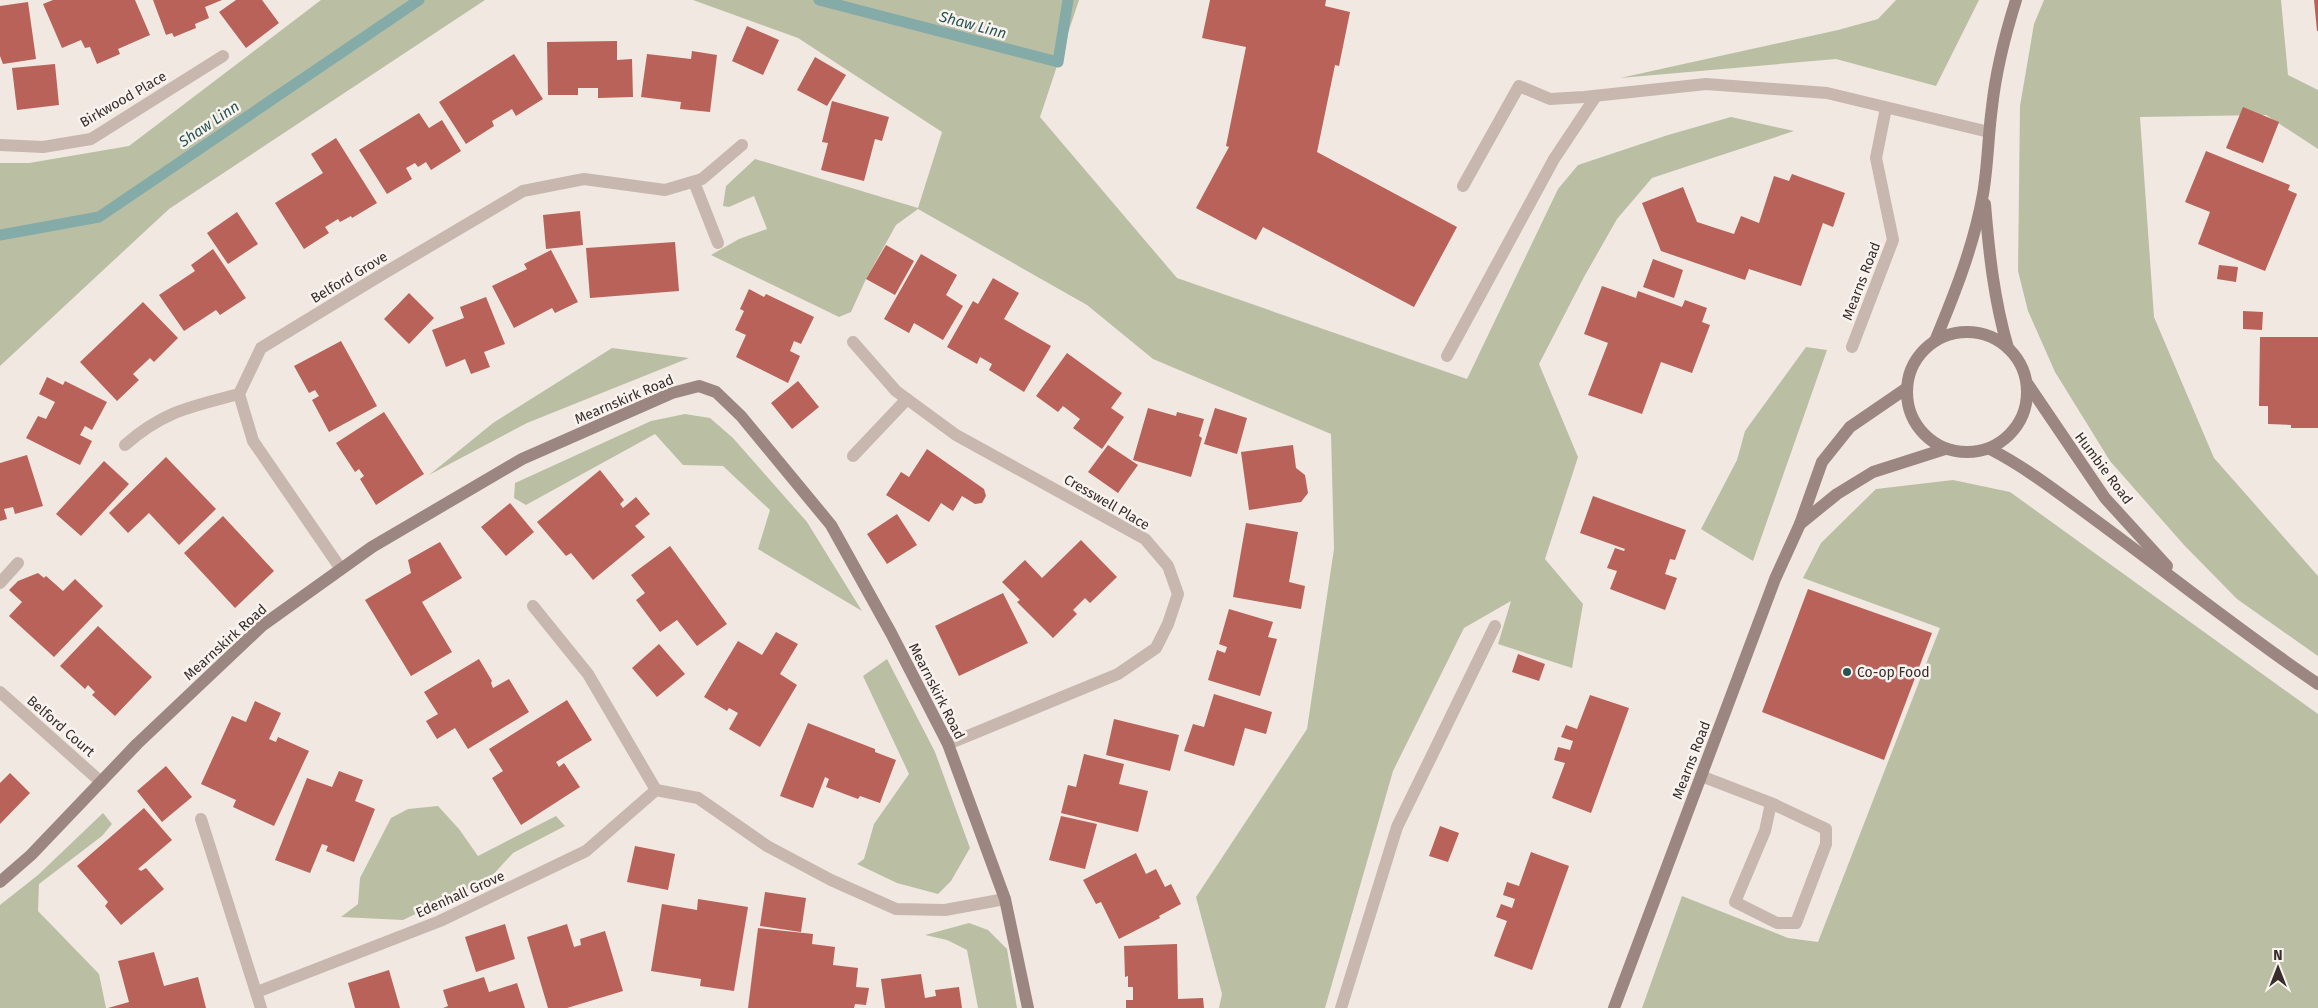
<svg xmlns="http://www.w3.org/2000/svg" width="2318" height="1008" viewBox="0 0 2318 1008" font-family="'Fira Sans',sans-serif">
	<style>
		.green { fill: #babfa4 }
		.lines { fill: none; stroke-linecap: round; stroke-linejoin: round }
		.stream { stroke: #84aba7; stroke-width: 11 }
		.building { fill: #b86259 }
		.lane { stroke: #c8b7af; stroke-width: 12 }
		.street { stroke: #c8b7af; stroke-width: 12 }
		.secondary { stroke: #9c8681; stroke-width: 12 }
		.poi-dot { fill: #265551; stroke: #f9f3ef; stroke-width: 2 }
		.labels { text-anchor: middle; stroke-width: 5; stroke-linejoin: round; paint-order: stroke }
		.street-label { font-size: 14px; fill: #382e2c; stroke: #f9f3ef }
		.poi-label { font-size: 14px; fill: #382e2c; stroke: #f9f3ef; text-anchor: start }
		.water-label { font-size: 15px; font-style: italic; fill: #265551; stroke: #f9f3ef }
	</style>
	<rect width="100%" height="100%" fill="#f1e8e2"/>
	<g class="green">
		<path d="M321,0h164l-316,209 -169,157v-203h29l100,-17z"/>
		<path d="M693,0h386l-39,117 137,161 290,101 91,-190 20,-24 90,-30 63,-18 63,14 -142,47 -35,41 -33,58 -45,87 39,93 -33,102 38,45 -11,64 -74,-24 13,-43 -47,27 -71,143 -68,237h-106l3,-14 -26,-97 111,-168 27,-180 -3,-115 -178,-75 -66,-54 -169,-96 -22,16 -30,54 -15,33 -12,5 -128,-62 28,-16 28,-10 -13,-33 -25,11 -6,-1 3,-20 29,-27 163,49 24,-76 -144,-94z"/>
		<path d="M1896,0h83l-43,86 -100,-27 -216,19 218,-48 40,-11z"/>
		<path d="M2044,0h237l7,75 30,15v59l-52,-34 -126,2 14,200 60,141 104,118v80l-81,-57 -53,-54 -74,-84 -55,-89 -27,-61 -10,-40 2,-165 14,-82z"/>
		<path d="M1806,347l21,3 -74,211 -52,-32 36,-69 8,-29z"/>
		<path d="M612,348l77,10 -162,65 -98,52 64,-52z"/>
		<path d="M685,414l25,4 23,20 74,84 55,89 -104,-62 12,-39 -47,-44 -40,-1 -28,-31 -129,71 -12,-7 1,-15 136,-62z"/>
		<path d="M1953,480l57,12 308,222v294h-676l40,-112 106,42 30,4 122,-314 -137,-50 18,-35 55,-54z"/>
		<path d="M887,659l48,93 35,96 -19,33 -13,13 -41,-11 -40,-19 7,-5 10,-35 35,-50 -46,-98z"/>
		<path d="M438,806l21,23 19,27 78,-40 9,10 -52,27 -24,26 -86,41 -62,-3 17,-13 2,-26 31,-60 17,-9z"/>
		<path d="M103,813l9,11 -10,12 -63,48 -1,27 61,63 7,34h-106v-103l38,-30z"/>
		<path d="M969,923l19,7 19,19 10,59h-39l-11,-58 -20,-10 -22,-5z"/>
	</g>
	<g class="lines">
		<g class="stream">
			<path d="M819,0l239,62 10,-62"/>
			<path d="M0,235l99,-18 320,-217"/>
		</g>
	</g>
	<g class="building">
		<path d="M53,0h82l15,35 -32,14 2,5 -23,10 -7,-17 -5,1 -4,-8 -19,8 -19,-44z"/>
		<path d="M153,0h69l-17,7 4,11 -14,6 1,4 -22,9 -2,-4 -6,2z"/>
		<path d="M236,0h26l17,23 -33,25 -27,-36z"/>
		<path d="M1210,0h116l-1,6 25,6 -11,54 -4,-1 -18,87 140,75 -43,80 -151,-80 -7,13 -60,-32 33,-61 -3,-1 20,-99 -44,-9z"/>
		<path d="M2314,0h4v31h-1z"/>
		<path d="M28,2l8,57 -33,5 -3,-8v-50z"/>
		<path d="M747,26l32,14 -16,35 -31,-14z"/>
		<path d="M617,41v19l15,-1 1,38 -35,1v-10h-20v7h-30l-1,-53z"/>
		<path d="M692,51l25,4 -7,57 -30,-3 1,-7 -40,-5 6,-43 44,5z"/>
		<path d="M514,54l29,45 -27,17 -4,-7 -20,12 2,5 -28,18 -27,-42z"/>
		<path d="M815,57l31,18 -19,31 -30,-16z"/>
		<path d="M55,64l4,41 -42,5 -5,-42z"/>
		<path d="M832,101l57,16 -7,24 -7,-2 -11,42 -43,-11 7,-27 -6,-1z"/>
		<path d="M2243,107l36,15 -16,41 -37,-15z"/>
		<path d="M419,113l10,15 13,-8 19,31 -30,19 -5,-8 -8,5 -3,-4 -9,5 6,11 -25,15 -28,-44z"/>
		<path d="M336,138l41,65 -25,15 -1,-2 -11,6 -2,-3 -13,8 4,6 -25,16 -29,-46 48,-30 -12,-19z"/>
		<path d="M2206,151l84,34 -2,5 9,4 -32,77 -67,-27 12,-32 -25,-10z"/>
		<path d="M1792,174l53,19 -12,34 -10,-4 -22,63 -52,-17 -4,11 -84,-29 -19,-48 41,-16 14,35 37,12 7,-18 18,7 15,-47 15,5z"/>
		<path d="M580,211l3,34 -37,4 -3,-34z"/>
		<path d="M237,212l21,32 -30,20 -21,-31z"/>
		<path d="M675,242l4,49 -89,7 -4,-50z"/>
		<path d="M886,245l28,16 -19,34 -29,-16z"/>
		<path d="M213,249l33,49 -26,17 -4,-5 -32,21 -25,-36 36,-24 -4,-6z"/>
		<path d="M551,250l27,52 -23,11 -3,-5 -38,20 -22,-42 35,-17 -3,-5z"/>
		<path d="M921,254l36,21 -11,20 17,11 -20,34 -29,-17 -5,10 -25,-14z"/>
		<path d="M1653,259l30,11 -9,28 -31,-11z"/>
		<path d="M2219,265l19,2 -2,15 -19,-3z"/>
		<path d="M993,278l26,15 -15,26 47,27 -27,46 -35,-22 3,-6 -12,-7 -3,7 -30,-17 26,-46 5,3z"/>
		<path d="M1602,286l34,12 2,-7 44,16 3,-7 22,8 -5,14 8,3 -18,48 -31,-11 -19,52 -54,-19 20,-52 -24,-9z"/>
		<path d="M749,289l15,8 2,-3 48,23 -13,27 -7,-3 -4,10 10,5 -12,27 -52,-26 10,-22 -11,-5 9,-19 -4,-2z"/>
		<path d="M409,293l25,25 -25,26 -25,-25z"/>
		<path d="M486,297l19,47 -21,8 6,15 -19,7 -6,-15 -19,8 -14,-37 32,-12 -4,-11z"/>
		<path d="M143,302l35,36 -24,24 -4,-4 -17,16 6,6 -22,21 -37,-39z"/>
		<path d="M2243,311l20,1 -1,18 -19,-1z"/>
		<path d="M2260,337h58v91h-27v-3l-23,-1v-18h-9z"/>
		<path d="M341,341l36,65 -48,26 -17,-32 7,-4 -4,-6 -6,3 -15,-27z"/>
		<path d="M1067,353l55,40 -11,15 13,9 -22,32 -29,-21 7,-9 -17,-13 -5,6 -22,-16z"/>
		<path d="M47,377l16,8 2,-4 42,21 -15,28 -7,-4 -5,9 12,6 -12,24 -54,-27 12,-22 8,3 9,-17 -16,-8z"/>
		<path d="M798,381l21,26 -27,22 -21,-26z"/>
		<path d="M1148,408l28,8 1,-4 27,7 -5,17 3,2 -11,39 -58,-17z"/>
		<path d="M1215,408l32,10 -10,36 -33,-10z"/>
		<path d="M384,412l40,62 -48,31 -16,-26 4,-3 -5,-7 -4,3 -19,-29z"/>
		<path d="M1108,445l30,20 -20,28 -30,-21z"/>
		<path d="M1293,445l3,23 9,7 3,18 -7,9 -52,8 -8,-58z"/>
		<path d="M927,449l57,40 2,7 -4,7 -7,1 -13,-8 -9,15 -12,-8 -12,19 -43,-27 15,-23 8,5z"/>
		<path d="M27,455l16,51 -28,8 -2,-7 -9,2 3,10 -7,2v-58z"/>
		<path d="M166,457l50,52 -37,36 -30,-32 -21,20 -19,-20z"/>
		<path d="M104,461l25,23 -48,52 -25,-22z"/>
		<path d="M600,470l24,30 -4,4 3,4 13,-11 14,17 -15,12 10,11 -52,43 -22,-27 -5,3 -29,-34z"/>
		<path d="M1593,496l93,34 -11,30 -5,-1 -5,15 12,4 -12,32 -55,-21 7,-18 -10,-3 8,-20 9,3 1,-2 -45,-16z"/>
		<path d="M510,503l24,29 -28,24 -25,-29z"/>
		<path d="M897,514l20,31 -30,19 -20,-30z"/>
		<path d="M223,516l51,55 -39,37 -51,-55z"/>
		<path d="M1246,523l52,9 -9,50 16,4 -4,23 -68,-12z"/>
		<path d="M1081,540l36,37 -27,26 -5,-5 -12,12 4,4 -24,24 -36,-36 3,-2 -18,-18 23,-22 17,18z"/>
		<path d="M440,542l22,36 -40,24 30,50 -41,24 -46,-76 46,-27 -3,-13z"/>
		<path d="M670,546l57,78 -30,22 -20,-26 -17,12 -24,-32 9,-7 -14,-18z"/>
		<path d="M38,573l6,5 2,-2 17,15 12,-12 28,27 -49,51 -45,-41 13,-14 -13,-12 9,-9z"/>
		<path d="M1808,589l124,44 -48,127 -122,-48z"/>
		<path d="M1003,593l25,50 -69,33 -24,-50z"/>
		<path d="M1229,609l44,13 -5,15 9,2 -17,57 -52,-16 9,-30 8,3 2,-6 -8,-3z"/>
		<path d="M98,626l54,51 -37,39 -23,-21 3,-3 -7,-7 -3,4 -25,-23z"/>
		<path d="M776,632l22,12 -18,30 17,11 -37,62 -31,-18 9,-16 -9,-5 -2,3 -23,-14 34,-56 24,14z"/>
		<path d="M659,644l26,30 -28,23 -25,-29z"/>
		<path d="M1518,654l27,10 -6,17 -27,-9z"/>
		<path d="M479,659l13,22 -1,2 2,5 16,-9 20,33 -61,37 -13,-21 -18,11 -11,-18 12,-7 -14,-22z"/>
		<path d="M1214,694l58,18 -6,22 -21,-6 -11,38 -50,-15 9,-27 11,3z"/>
		<path d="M1590,695l39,13 -38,105 -39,-15 13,-35 -11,-3 4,-13 12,3 3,-9 -12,-4 5,-12 11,4z"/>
		<path d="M567,700l25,40 -36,22 3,5 5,-4 16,24 -59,38 -29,-47 11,-7 -14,-22z"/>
		<path d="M255,701l26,12 -12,26 7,3 2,-5 31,14 -35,75 -41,-19 3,-7 -35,-16 31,-68 14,6z"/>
		<path d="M1114,719l65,16 -9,36 -64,-16z"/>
		<path d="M808,723l67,26v3l21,8 -16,43 -20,-7 -2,3 -32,-12 3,-8 -4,-2 -12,31 -33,-12z"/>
		<path d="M1084,754l40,10 -5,20 29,7 -10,41 -77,-19 7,-28 8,2z"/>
		<path d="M166,766l26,31 -30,25 -25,-31z"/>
		<path d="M339,771l24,9 -8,21 20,8 -21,53 -28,-11 2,-5 -6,-2 -12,29 -35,-13 32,-82 25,9z"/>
		<path d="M10,773l20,20 -30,31v-41z"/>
		<path d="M144,808l28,32 -34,29 3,2 5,-3 18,21 -43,36 -16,-19 3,-4 -31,-36z"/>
		<path d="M1061,816l36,8 -12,45 -36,-9z"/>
		<path d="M1440,826l19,7 -11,29 -19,-6z"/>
		<path d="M635,846l40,8 -7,36 -41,-8z"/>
		<path d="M1531,852l38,14 -37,104 -38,-14 13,-35 -11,-4 5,-13 11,4 3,-9 -12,-4 4,-13 12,4z"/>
		<path d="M1136,853l10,21 10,-5 9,18 6,-3 10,20 -22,12 1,2 -41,21 -18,-37 -5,2 -13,-24z"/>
		<path d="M765,892l41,6 -5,34 -41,-6z"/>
		<path d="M698,899l50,8 -14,84 -34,-5 1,-7 -50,-8 11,-67 35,6z"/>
		<path d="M505,924l10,35 -39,13 -11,-35z"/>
		<path d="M567,924l7,23 7,-2 -1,-6 25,-8 18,60 -56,17h-19l-21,-71z"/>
		<path d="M758,928l55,6 -1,10 23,3 -2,18 25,3 -2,19 13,1 -3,17 -11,-1 -1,4h-106z"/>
		<path d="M1177,944l1,55 25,-1 1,10h-78v-8h7v-13h-5v-11l-3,1 -1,-31z"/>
		<path d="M154,952l10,34 34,-9 8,31h-98l21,-6 -11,-41z"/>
		<path d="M389,970l11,38h-45l-7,-25z"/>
		<path d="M921,974l4,24 11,-2 -1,-6 24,-3 3,21h-77l-4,-29z"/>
		<path d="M484,977l5,15 28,-9 8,25h-82l5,-2 -5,-16z"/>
	</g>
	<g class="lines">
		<g class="lane">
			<path d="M1463,186l56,-100 31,13 34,-2 122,-13 121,9 162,39"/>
			<path d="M1852,347l41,-107 -17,-82 10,-50"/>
			<path d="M1447,356l107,-197 42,-63"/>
			<path d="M125,445c39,-34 65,-38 114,-51"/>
			<path d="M1701,776l70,27 55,26v15l-30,79h-19l-42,-21 30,-71 6,-28"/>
			<path d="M1341,1008l56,-181 98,-201"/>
		</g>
		<g class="street">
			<path d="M0,145l43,2 48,-8 132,-83"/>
			<path d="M694,182l24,61"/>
			<path d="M853,342l43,49 60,44 189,104 23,27 10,28 -10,30 -12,24 -38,26 -170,70"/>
			<path d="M853,456l54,-57"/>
			<path d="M341,569l-88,-128 -14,-47 22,-46 120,-73 142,-84 61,-12 81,11 37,-11 40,-34"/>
			<path d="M0,583l18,-20"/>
			<path d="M533,606l55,68 68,116"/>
			<path d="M0,692l101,90"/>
			<path d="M201,819l60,189"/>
			<path d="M257,992l183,-71 146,-70 70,-61 42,8 69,48 64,34 65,29 49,1 60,-11"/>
		</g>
		<g class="secondary">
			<path d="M1985,204c4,49 9,96 23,144"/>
			<circle cx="1967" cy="392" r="60"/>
			<path d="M1935,341c20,-48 39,-96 48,-147 5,-29 5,-58 9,-87 4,-37 13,-72 24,-107"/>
			<path d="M2027,383l78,115 62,68"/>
			<path d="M1990,449c37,19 70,45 104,70 75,55 147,113 224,165"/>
			<path d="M1800,524l37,-30 36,-22 72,-23"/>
			<path d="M0,882l31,-27 106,-111 126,-119 109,-78 150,-88 150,-66 27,-7 17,6 25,24 90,109 60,108 57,111 57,155 23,109"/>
			<path d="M1614,1008l161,-429 25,-55 22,-62 28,-35 57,-39"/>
		</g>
	</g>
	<circle class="poi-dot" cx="1847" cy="672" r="5"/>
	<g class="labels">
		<g class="street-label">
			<text transform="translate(123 99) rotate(-30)" y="5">Birkwood Place</text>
			<text transform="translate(349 277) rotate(-31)" y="5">Belford Grove</text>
			<text transform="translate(1861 281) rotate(-69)" y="5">Mearns Road</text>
			<text transform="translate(624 399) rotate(-23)" y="5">Mearnskirk Road</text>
			<text transform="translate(2104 468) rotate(53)" y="5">Humbie Road</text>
			<text transform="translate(1107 502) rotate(30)" y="5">Cresswell Place</text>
			<text transform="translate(225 642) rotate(-42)" y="5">Mearnskirk Road</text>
			<text transform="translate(937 691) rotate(63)" y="5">Mearnskirk Road</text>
			<text transform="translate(61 726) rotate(41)" y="5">Belford Court</text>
			<text transform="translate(1691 760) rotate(-69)" y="5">Mearns Road</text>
			<text transform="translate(460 894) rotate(-24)" y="5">Edenhall Grove</text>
		</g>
		<g class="poi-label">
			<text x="1857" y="677">Co-op Food</text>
		</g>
		<g class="water-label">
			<text transform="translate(973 25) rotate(15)" y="5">Shaw Linn</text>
			<text transform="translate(209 124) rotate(-34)" y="5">Shaw Linn</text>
		</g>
	</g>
	<g transform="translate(2278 968)" stroke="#f9f3ef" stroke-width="4" paint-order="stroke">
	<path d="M0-4L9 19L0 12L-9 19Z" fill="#382e2c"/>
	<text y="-8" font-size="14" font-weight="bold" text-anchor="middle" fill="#382e2c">N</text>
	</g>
</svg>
